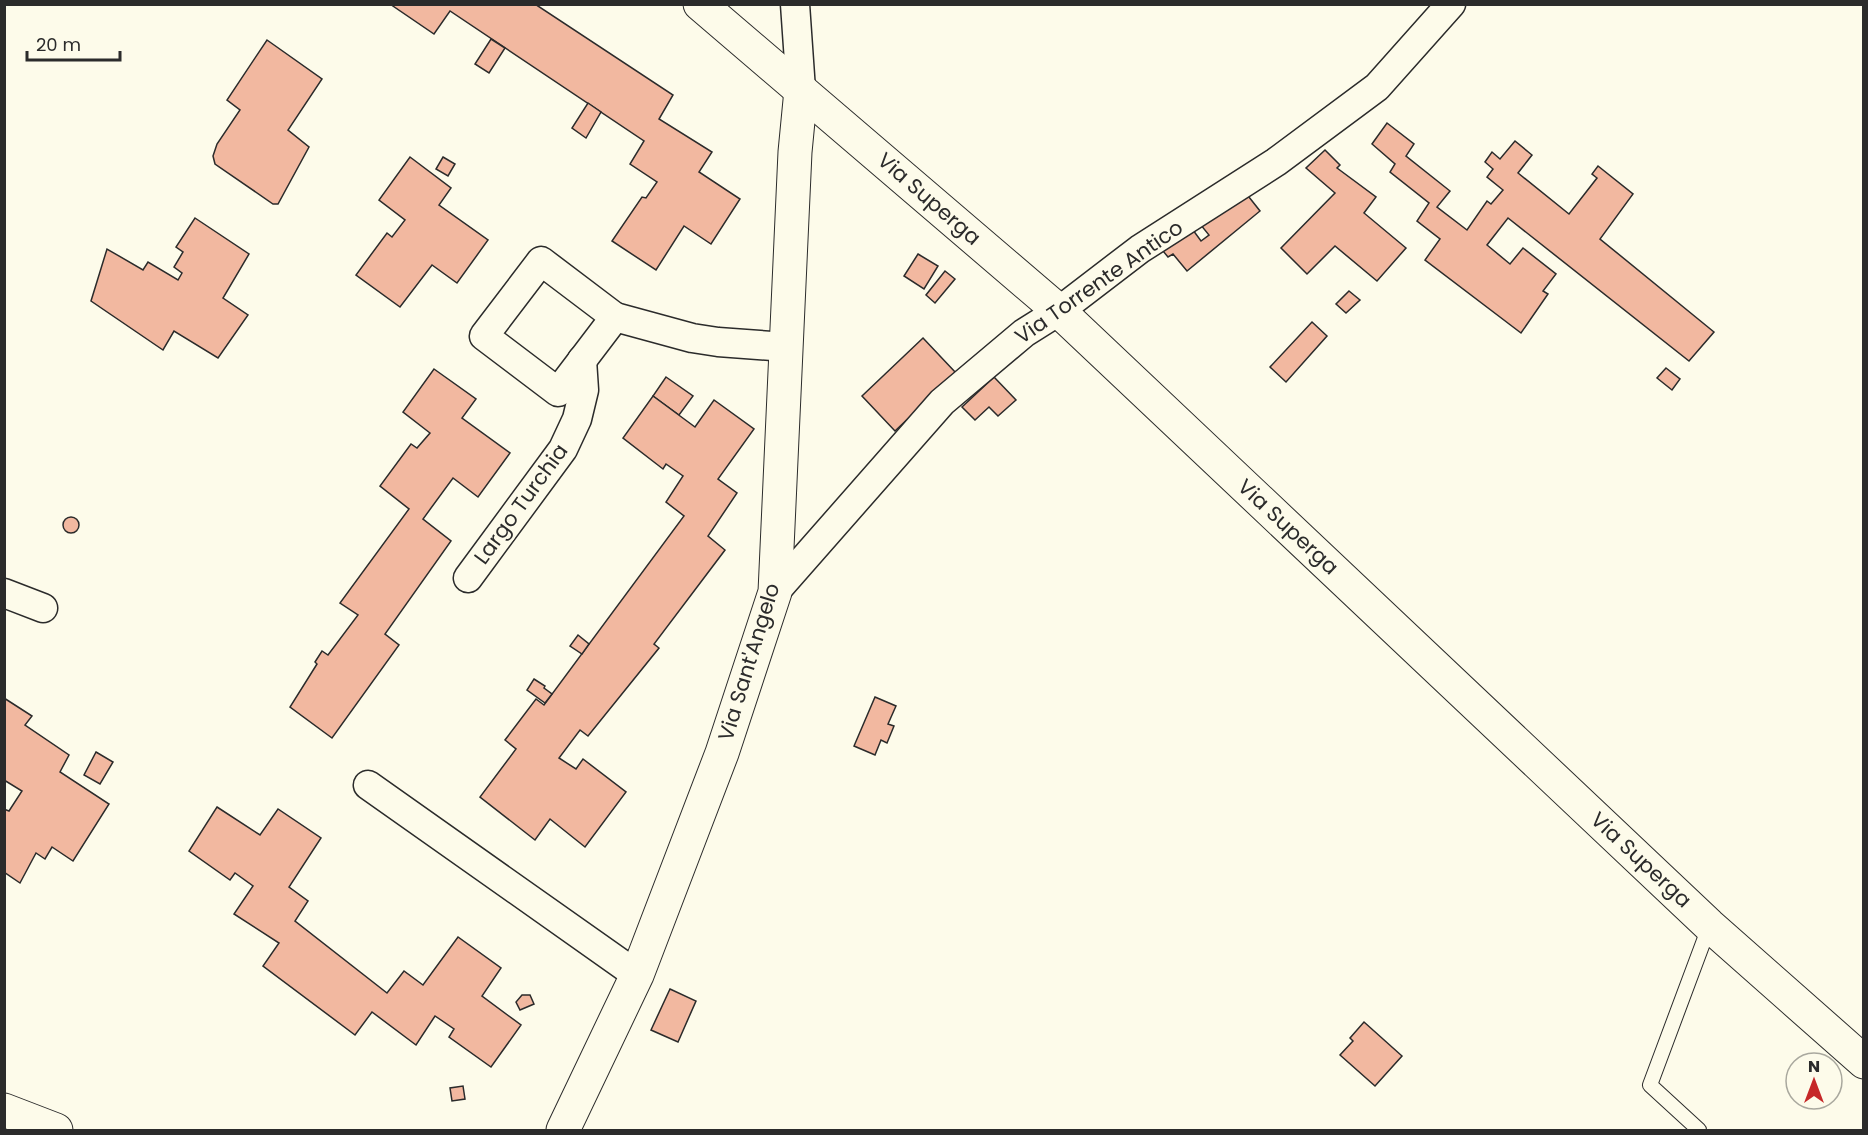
<svg xmlns="http://www.w3.org/2000/svg" width="1868" height="1135" viewBox="0 0 1868 1135" font-family="Poppins,sans-serif">
	<style>
		.building { fill: #f2b8a0; stroke: #2b2b2b; stroke-width: 1.5 }
		.lines { fill: none; stroke-linecap: round; stroke-linejoin: round }
		.lane-casing { stroke: #2b2b2b; stroke-width: 16 }
		.street-casing { stroke: #2b2b2b; stroke-width: 31 }
		.secondary-casing { stroke: #2b2b2b; stroke-width: 35 }
		.highway-casing { stroke: #2b2b2b; stroke-width: 35 }
		.lane { stroke: #fdfbea; stroke-width: 14 }
		.street { stroke: #fdfbea; stroke-width: 28 }
		.secondary { stroke: #fdfbea; stroke-width: 33 }
		.highway { stroke: #fdfbea; stroke-width: 33 }
		.labels { text-anchor: middle; stroke-width: 4.5; stroke-linejoin: round; paint-order: stroke }
		.street-label { font-size: 21px; fill: #2b2b2b; stroke: #fdfbea }
	</style>
	<rect width="100%" height="100%" fill="#fdfbea"/>
	<g class="building">
		<path d="M390,4h145l138,91 -14,24 53,33 -13,20 41,27 -29,45 -27,-18 -28,44 -44,-29 30,-44 4,1 11,-16 -27,-18 14,-23 -194,-130 -16,23z"/>
		<path d="M491,39l14,9 -16,25 -14,-9z"/>
		<path d="M267,40l55,39 -34,51 21,17 -31,57h-5l-58,-40 -2,-8 4,-12 23,-34 -13,-10z"/>
		<path d="M588,103l13,9 -15,26 -14,-10z"/>
		<path d="M1387,123l27,21 -8,12 44,35 -13,16 30,23 20,-29 4,3 12,-14 -16,-13 6,-8 -8,-7 7,-10 8,7 15,-18 17,14 -14,18 51,41 28,-36 -5,-4 6,-8 35,28 -33,45 114,93 -25,29 -181,-143 -21,27 23,19 13,-16 33,26 -13,17 5,3 -27,39 -96,-73 15,-21 -23,-18 12,-18 -39,-31 5,-8 -23,-20z"/>
		<path d="M1325,150l15,15 -3,3 39,29 -12,16 42,35 -29,33 -42,-35 -28,28 -26,-26 54,-55 -29,-25z"/>
		<path d="M410,157l41,31 -12,17 49,35 -31,43 -25,-18 -32,42 -44,-32 31,-42 5,4 13,-17 -26,-20z"/>
		<path d="M443,157l12,7 -7,12 -12,-7z"/>
		<path d="M1245,192l15,19 -73,60 -14,-17 -5,3 -5,-6 30,-21 8,11 8,-6 -9,-11z"/>
		<path d="M195,218l54,36 -26,44 25,17 -30,43 -44,-27 -11,19 -72,-49 16,-52 36,21 5,-8 30,18 4,-7 -8,-6 9,-15 -7,-5z"/>
		<path d="M918,254l20,12 -14,23 -20,-13z"/>
		<path d="M945,271l10,8 -20,24 -9,-8z"/>
		<path d="M1349,291l11,9 -14,13 -10,-9z"/>
		<path d="M1312,322l15,14 -41,46 -16,-15z"/>
		<path d="M923,338l33,35 -61,58 -33,-35z"/>
		<path d="M1666,368l14,11 -8,11 -15,-12z"/>
		<path d="M434,369l42,30 -14,19 48,35 -32,44 -25,-19 -30,41 28,22 -66,93 14,11 -67,93 -42,-31 27,-43 -2,-2 7,-11 6,4 30,-40 -18,-12 69,-94 -29,-23 31,-42 6,4 13,-15 -27,-21z"/>
		<path d="M666,377l27,19 -14,19 -26,-19z"/>
		<path d="M994,377l22,23 -18,16 -9,-9 -14,13 -13,-13z"/>
		<path d="M653,396l42,31 19,-27 40,29 -36,50 19,14 -29,43 17,14 -71,94 5,4 -71,88 -8,-6 -21,28 17,11 7,-10 43,33 -41,55 -35,-28 -15,21 -55,-43 36,-48 -11,-9 31,-41 8,6 140,-189 -18,-14 17,-26 -17,-12 -3,5 -40,-31z"/>
		<circle cx="71" cy="525" r="8"/>
		<path d="M578,635l11,9 -7,10 -12,-8z"/>
		<path d="M534,679l11,7 -1,2 8,6 -7,9 -18,-13z"/>
		<path d="M875,697l21,9 -8,18 6,2 -7,17 -6,-3 -6,15 -21,-9z"/>
		<path d="M4,698l28,18 -7,9 44,30 -9,17 49,32 -36,57 -21,-14 -7,12 -9,-6 -16,30 -16,-11v-63l5,2 13,-20 -18,-11z"/>
		<path d="M96,752l17,10 -13,22 -16,-9z"/>
		<path d="M217,807l43,28 18,-26 43,29 -32,49 19,14 -13,20 92,72 17,-22 19,14 35,-48 43,31 -19,28 39,29 -30,42 -42,-30 5,-8 -19,-13 -19,29 -44,-33 -17,23 -92,-69 16,-23 -45,-29 19,-28 -18,-13 -5,7 -41,-29z"/>
		<path d="M670,989l26,12 -18,41 -27,-12z"/>
		<path d="M522,995h8l4,9 -14,6 -4,-8z"/>
		<path d="M1364,1022l38,34 -27,30 -35,-31 13,-14 -3,-3z"/>
		<path d="M463,1086l2,13 -13,2 -2,-13z"/>
	</g>
	<g class="lines">
		<defs>
			<path id="lane" d="M1699,1130l-49,-45 59,-158"/>
			<g id="street">
				<path d="M795,4l6,86"/>
				<path d="M541,261l74,56 -57,75 -74,-56z"/>
				<path d="M615,317l77,21 26,4 68,5"/>
				<path d="M468,578l95,-129 14,-30 7,-29 -2,-30"/>
				<path d="M775,592l167,-190 82,-69 35,-22 81,-62 136,-87 101,-75 74,-83"/>
				<path d="M4,593l39,15"/>
				<path d="M368,785l269,190"/>
			</g>
			<g id="secondary">
				<path d="M700,4l359,307 650,614 155,137"/>
				<path d="M563,1130l74,-155 85,-222 53,-161 20,-440 6,-62"/>
			</g>
			<path id="highway" d="M4,1110l52,20"/>
		</defs>
		<use href="#lane" class="lane-casing"/>
		<use href="#street" class="street-casing"/>
		<use href="#secondary" class="secondary-casing"/>
		<use href="#highway" class="highway-casing"/>
		<use href="#lane" class="lane"/>
		<use href="#street" class="street"/>
		<use href="#secondary" class="secondary"/>
		<use href="#highway" class="highway"/>
	</g>
	<g class="labels">
		<g class="street-label">
			<text transform="translate(929 199) rotate(41)" y="7">Via Superga</text>
			<text transform="translate(1099 282) rotate(-35)" y="7">Via Torrente Antico</text>
			<text transform="translate(521 504) rotate(-54)" y="7">Largo Turchia</text>
			<text transform="translate(1288 527) rotate(43)" y="7">Via Superga</text>
			<text transform="translate(749 662) rotate(-73)" y="7">Via Sant'Angelo</text>
			<text transform="translate(1641 860) rotate(43)" y="7">Via Superga</text>
		</g>
	</g>
	<rect width="1868" height="1135" fill="none" stroke="#2b2b2b" stroke-width="12"/>
	<g transform="translate(1814 1081)"><circle r="28" fill="#fdfbea" stroke="#a9a89e" stroke-width="1.5"/>
	<path d="M0-4.5L10 22L0 15L-10 22Z" fill="#c62828"/>
	<text y="-9" font-size="16" font-weight="bold" text-anchor="middle" fill="#2b2b2b">N</text>
	</g>
	<path d="M27 51v9h93v-9" fill="none" stroke="#2b2b2b" stroke-width="3"/>
	<text x="36" y="51" font-size="18" fill="#2b2b2b" stroke="#fdfbea" stroke-width="4.5" paint-order="stroke">20 m</text>
</svg>
